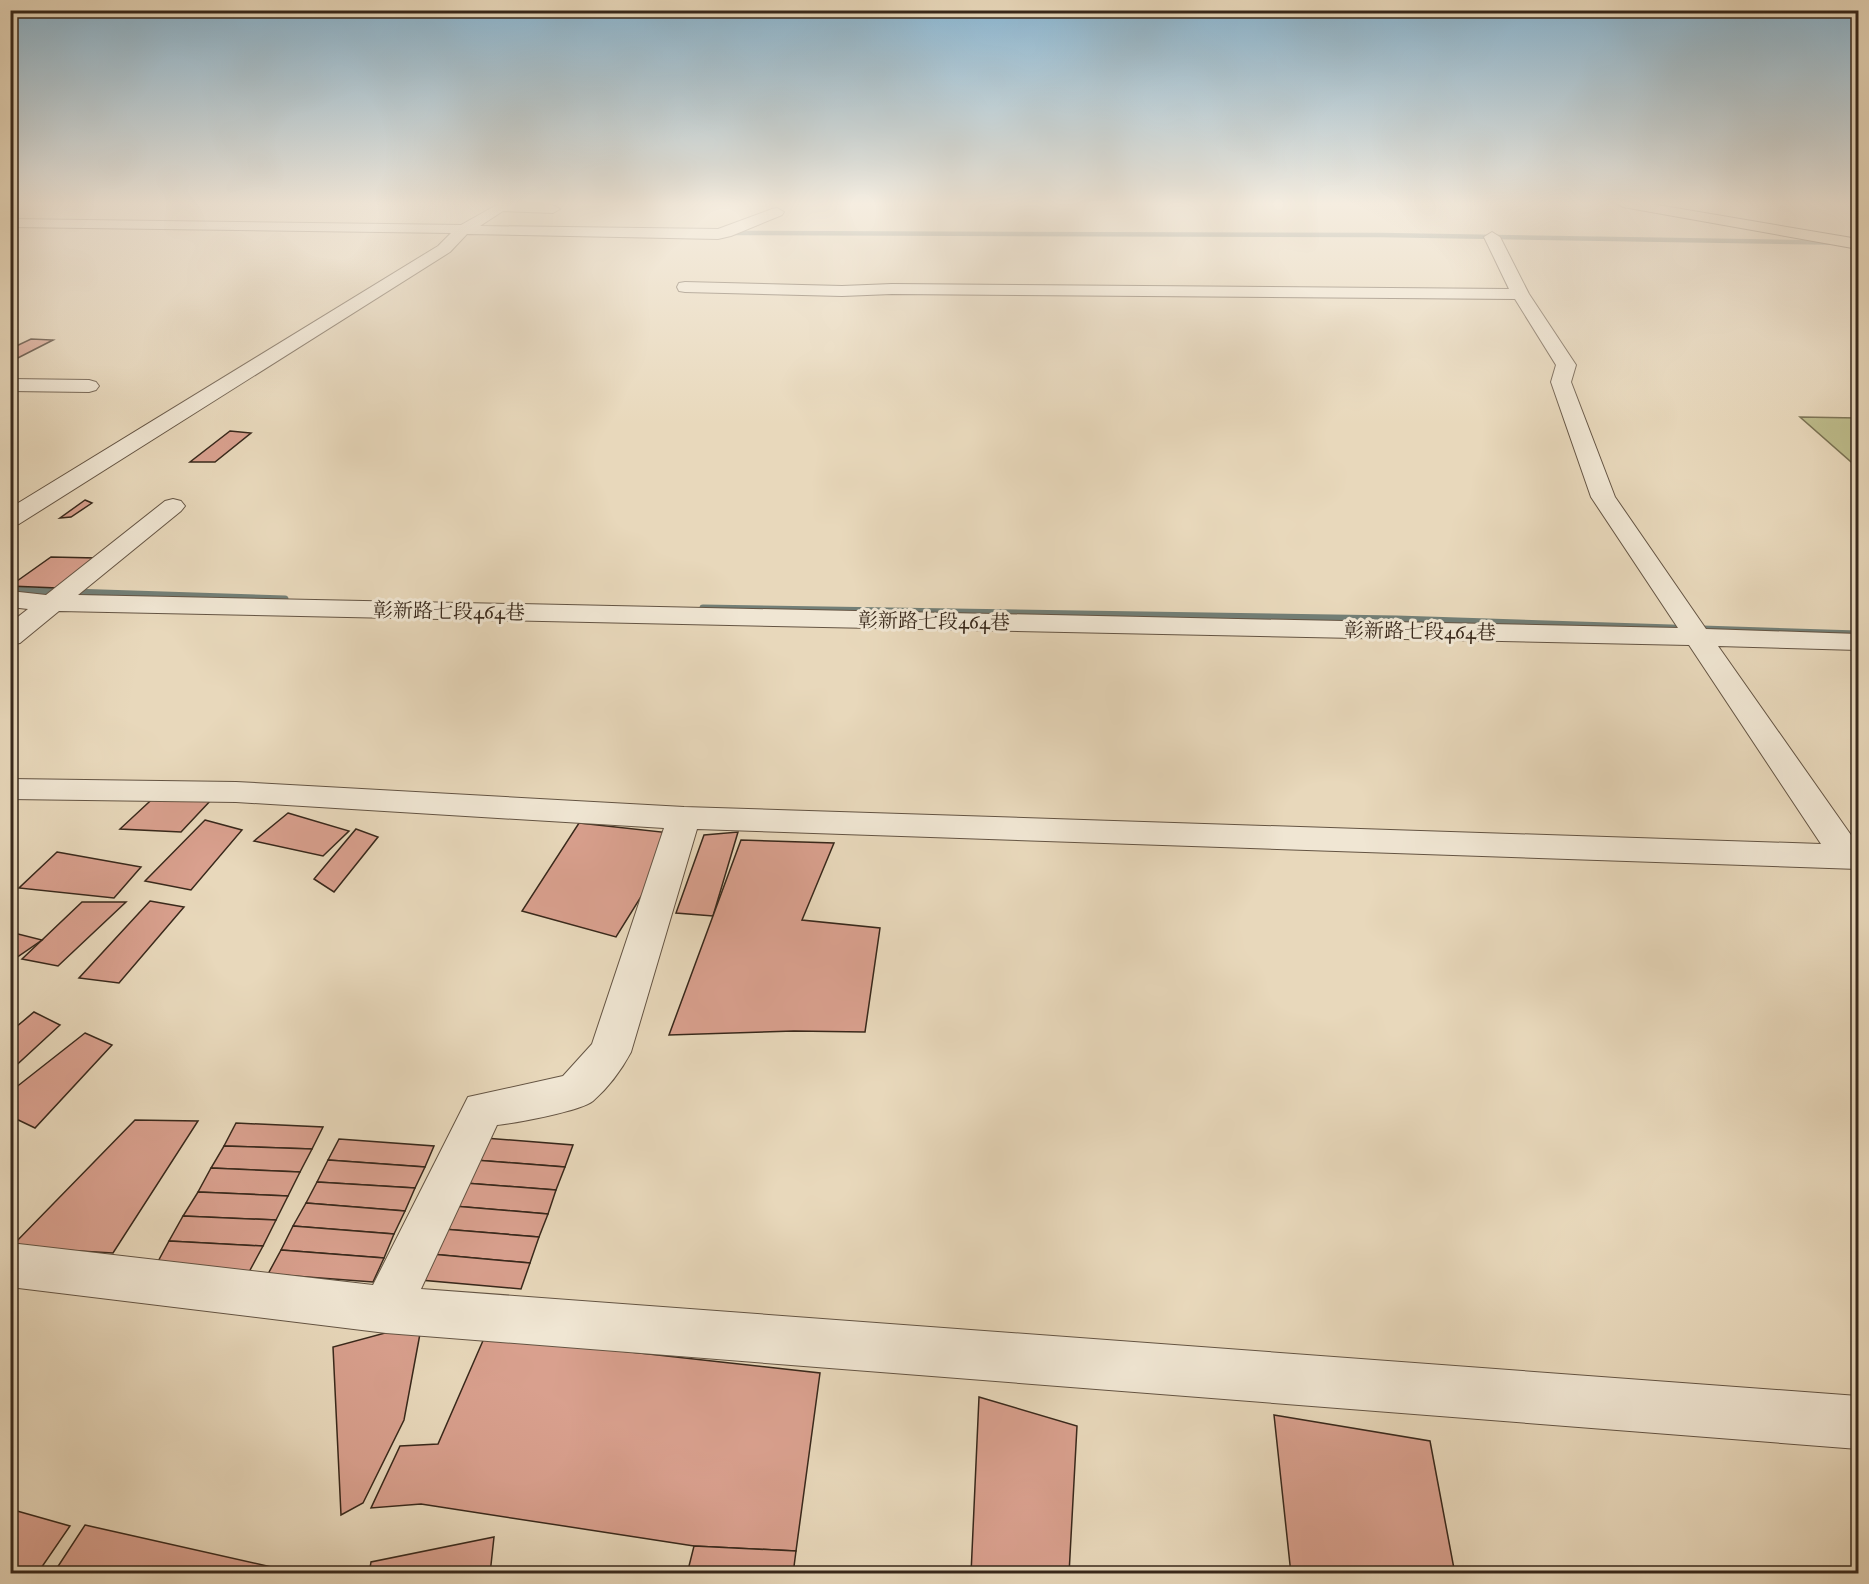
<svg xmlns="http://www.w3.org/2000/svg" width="1869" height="1584" viewBox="0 0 1869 1584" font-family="'IM FELL Double Pica','Noto Serif TC',serif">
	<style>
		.green { fill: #bdbc8b; stroke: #7a7253; stroke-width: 1.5 }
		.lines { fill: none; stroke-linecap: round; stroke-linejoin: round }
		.stream-far1 { stroke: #727f77; stroke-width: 4.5 }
		.stream { stroke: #727f77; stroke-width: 7 }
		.building { fill: #d9a08e; stroke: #38281b; stroke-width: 1.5 }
		.minor-casing { stroke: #645443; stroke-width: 2 }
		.major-casing { stroke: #38281b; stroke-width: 2 }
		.minor { fill: #f0e6d3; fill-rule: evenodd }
		.major { fill: #e8d8bb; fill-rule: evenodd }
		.labels { text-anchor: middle; stroke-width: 6; stroke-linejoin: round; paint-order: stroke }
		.street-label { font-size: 20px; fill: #38281b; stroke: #f0e6d3 }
	</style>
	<rect width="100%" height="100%" fill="#e8d8bb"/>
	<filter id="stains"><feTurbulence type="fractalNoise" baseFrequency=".00333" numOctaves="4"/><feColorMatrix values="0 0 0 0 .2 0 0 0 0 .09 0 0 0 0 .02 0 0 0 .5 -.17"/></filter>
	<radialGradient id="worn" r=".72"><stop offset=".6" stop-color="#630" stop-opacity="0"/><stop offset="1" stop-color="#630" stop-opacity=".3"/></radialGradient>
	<path class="green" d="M1800,417l58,1v50z"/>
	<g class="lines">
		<path class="stream-far1" d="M727,233l654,2 477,8"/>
		<g class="stream">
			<path d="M10,590l275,9"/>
			<path d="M703,608l694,11 461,15"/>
		</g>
	</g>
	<g class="building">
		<path d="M31,339l22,1 -43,22v-13z"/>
		<path d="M230,431l21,2 -36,29h-25z"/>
		<path d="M85,500l7,3 -21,14 -11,1z"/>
		<path d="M51,557l45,1 -38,30 -48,-2z"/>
		<path d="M162,790l50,9 -31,33 -61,-3z"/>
		<path d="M288,813l61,18 -26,25 -69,-15z"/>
		<path d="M205,820l37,10 -51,60 -46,-9z"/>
		<path d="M579,823l101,11 -64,103 -94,-26z"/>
		<path d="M356,829l22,8 -44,55 -20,-13z"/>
		<path d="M738,832l-25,84 -37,-3 28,-78z"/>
		<path d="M741,840l93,3 -32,77 78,8 -15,104 -71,-1 -125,4z"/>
		<path d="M57,852l84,15 -27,31 -95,-10z"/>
		<path d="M150,901l34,6 -65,76 -40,-5z"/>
		<path d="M82,902h44l-68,64 -36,-7z"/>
		<path d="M10,932l32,8 -32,22z"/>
		<path d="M34,1012l26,13 -50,46v-39z"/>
		<path d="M85,1033l27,12 -77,83 -25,-12v-24z"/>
		<path d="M135,1120l63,1 -85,132 -102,-6z"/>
		<path d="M236,1123l87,4 -11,22 -88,-3z"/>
		<path d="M472,1137l101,8 -8,22 -103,-8z"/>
		<path d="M339,1139l95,7 -9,21 -97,-7z"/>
		<path d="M224,1146l88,3 -12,23 -89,-4z"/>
		<path d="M462,1159l103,8 -9,23 -104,-8z"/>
		<path d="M328,1160l97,7 -10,21 -98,-6z"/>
		<path d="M211,1168l89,4 -12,24 -90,-4z"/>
		<path d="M317,1182l98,6 -10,23 -99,-8z"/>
		<path d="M452,1182l104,8 -8,24 -106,-9z"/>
		<path d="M198,1192l90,4 -12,24 -93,-4z"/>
		<path d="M306,1203l99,8 -11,23 -101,-8z"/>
		<path d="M442,1205l106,9 -9,23 -108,-9z"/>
		<path d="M183,1216l93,4 -13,26 -94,-5z"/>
		<path d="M293,1226l101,8 -10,24 -103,-8z"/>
		<path d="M431,1228l108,9 -9,26 -110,-10z"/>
		<path d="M169,1241l94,5 -14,26 -94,-5z"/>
		<path d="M281,1250l103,8 -11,24 -105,-8z"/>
		<path d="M420,1253l110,10 -9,26 -112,-10z"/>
		<path d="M422,1323l-18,97 -41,83 -22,12 -8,-168z"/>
		<path d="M485,1336l335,37 -24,178 -102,-5 -273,-42 -50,4 29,-62 38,-2z"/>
		<path d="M979,1397l98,29 -8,148h-98z"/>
		<path d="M1274,1415l156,26 25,133h-164z"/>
		<path d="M10,1509l60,17 -33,48h-27z"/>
		<path d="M85,1525l200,45 -1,4h-231z"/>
		<path d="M494,1537l-4,37h-121l2,-12z"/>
		<path d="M694,1546l102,5 -3,23h-106z"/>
	</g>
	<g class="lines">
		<defs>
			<g id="minor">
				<path d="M500,203l53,2 7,4 -7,4 -50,-2 -23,15 238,3 54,-20 5,-1 7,4 -2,3 -51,21 -13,3 -251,-5 -17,18 -431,272 -9,2v-18l428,-262 13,-13 -441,-6v-8l451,6z"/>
				<path d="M1492,232l8,5 29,57 47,71 -5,17 44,115 91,132 152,5v16l-140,-4 140,199v24l-1161,-40 -66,223c-9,17 -23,36 -38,49 -12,10 -77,22 -96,24l-76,164 1437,107v53l-1472,-116 -376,-46v-44l363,42 95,-188 95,-21 29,-32 72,-216 -428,-26 -226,-3v-20l226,3 448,25 1137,37 -132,-199 -1630,-34 -39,32 -10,2v-22l18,-14 -18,-2v-16l36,4 119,-94 8,-2 8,2 4,5 -4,5 -103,84 1600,33 -87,-131 -40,-115 5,-17 -41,-66 -623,-5 -50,2 -157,-4 -6,-1 -2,-4 2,-4 6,-1 157,4 50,-2 617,5 -25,-52z"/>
				<path d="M10,379l79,1 7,2 3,4 -3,4 -7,2 -79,-1z"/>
			</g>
			<path id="major" d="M1616,203h30l212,36v10l-235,-42z"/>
		</defs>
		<use href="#minor" class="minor-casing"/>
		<use href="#major" class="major-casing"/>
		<use href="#minor" class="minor"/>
		<use href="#major" class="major"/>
	</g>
	<linearGradient id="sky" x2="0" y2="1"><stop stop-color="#88b6d3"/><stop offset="0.48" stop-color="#f5ede0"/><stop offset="1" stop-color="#f5ede0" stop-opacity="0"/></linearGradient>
	<rect width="1869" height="425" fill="url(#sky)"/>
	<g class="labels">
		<g class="street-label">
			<text transform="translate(449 611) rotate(1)" y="7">彰新路七段464巷</text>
			<text transform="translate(934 621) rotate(1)" y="7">彰新路七段464巷</text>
			<text transform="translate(1420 631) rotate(1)" y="7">彰新路七段464巷</text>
		</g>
	</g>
	<rect width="1869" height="1584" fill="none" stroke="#e8d8bb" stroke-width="36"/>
	<rect x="12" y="12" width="1845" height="1560" fill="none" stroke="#38281b" stroke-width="3"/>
	<rect x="18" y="18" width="1833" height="1548" fill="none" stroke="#38281b" stroke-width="1.5"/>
	<rect width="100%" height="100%" filter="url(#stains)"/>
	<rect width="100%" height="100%" fill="url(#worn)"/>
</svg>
